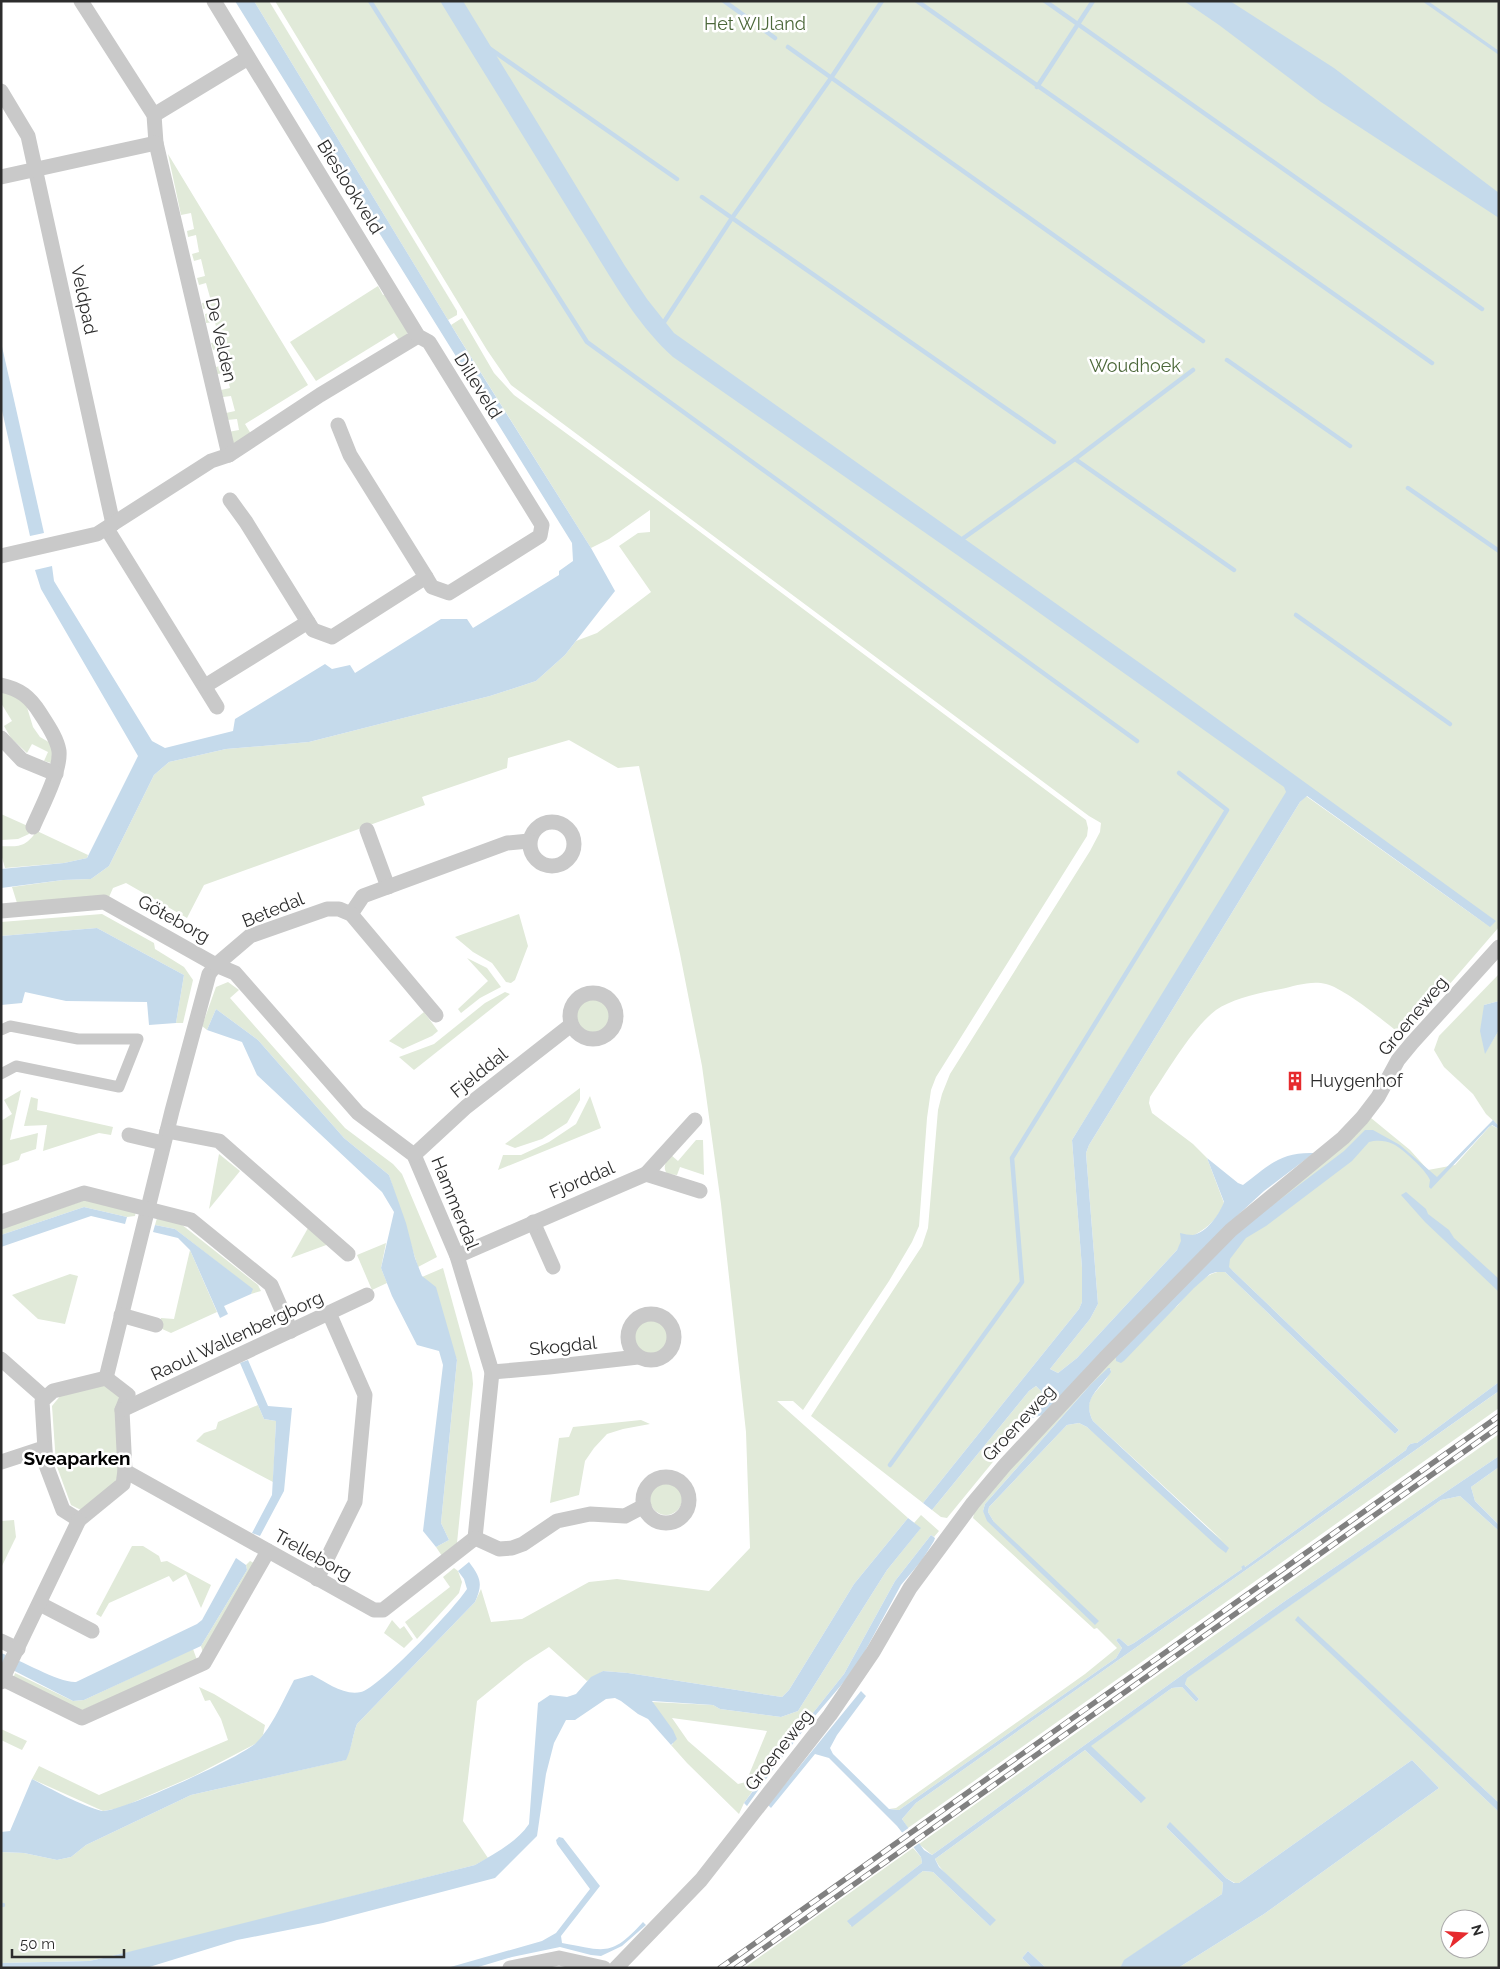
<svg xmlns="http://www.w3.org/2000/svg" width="1500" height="1969" viewBox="0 0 1500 1969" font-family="Raleway,sans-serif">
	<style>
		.green { fill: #e1ead9; fill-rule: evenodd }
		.water { fill: #c5daeb }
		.pier { fill: #fff }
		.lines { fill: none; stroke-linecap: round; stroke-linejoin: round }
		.stream { stroke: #c5daeb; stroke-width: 4.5 }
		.pedestrian { stroke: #c9c9c9; stroke-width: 11 }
		.minor { stroke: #c9c9c9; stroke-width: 15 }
		.rail-casing { stroke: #818181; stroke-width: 5.5 }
		.rail { stroke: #fff; stroke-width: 4; stroke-dasharray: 11; stroke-linecap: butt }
		.labels { text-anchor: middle; stroke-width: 5; stroke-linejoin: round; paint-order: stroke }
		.park-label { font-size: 18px; fill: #4c683a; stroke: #fff }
		.street-label { font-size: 18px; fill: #2c2c2c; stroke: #fff }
		.poi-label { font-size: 18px; fill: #2c2c2c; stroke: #fff; text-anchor: start }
		.neighbourhood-label { font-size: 19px; font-weight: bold; fill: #000; stroke: #fff }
	</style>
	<rect width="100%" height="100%" fill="#fff"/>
	<g class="green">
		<path d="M254,1h15l188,310v4l-9,5z"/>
		<path d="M275,1h1224v926l-95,110c-18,-14 -58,-48 -78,-53 -14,-4 -32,2 -45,5 -19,3 -49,10 -65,21 -23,17 -49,62 -66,87l-1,6 3,10 41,31 14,14 17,45c-4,11 -12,21 -23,28 -10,7 -18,7 -24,19l-100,108 -19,15 -8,-4 40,-50 8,-15 -12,-151 3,-8 211,-343 6,-6 184,131 -188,-139 -68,91 -162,261 10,128v34l-3,7 -156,194 -112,-87 111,-170 6,-18 10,-118 4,-16 8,-20 140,-223 10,-19 1,-9 -12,-7 -578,-431 -24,-35z"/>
		<path d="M168,154l140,231 -63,39 6,10 -19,11 -4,-13 11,-2 -2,-11 -10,1 -1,-7 9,-2 -4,-15 -8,1 -2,-7 9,-2 -4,-15 -9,1 -1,-7 8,-2 -3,-17 -8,2 -2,-7 8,-2 -4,-19 -9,1 -1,-9 8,-2 -1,-5 -9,2 -1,-6 9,-2 -5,-18 -7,2 -2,-7 8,-2 -4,-17 -7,2 -2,-7 7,-2 -3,-17 -8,2 -1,-6 7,-2 -3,-16 -10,2z"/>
		<path d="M378,286l5,9 6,-3 18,31v13l-8,4 -5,-7 -78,48 -26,-39z"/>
		<path d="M462,318l32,55 20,22 146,107 426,318 2,8 -1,8 -151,241 -5,13 -4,28 -8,108 -7,16 -23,39 -86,129 -10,-9h-16l131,117 -54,66 -65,106 -7,7 -154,-24 -25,-2 -16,10 -38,-34 -25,16 -47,38 -14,120 25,37 -13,7 -322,82 -64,14 -88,2v-111l23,1 33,7 14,-3 15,-12 105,-50 154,-35c7,-12 7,-23 12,-36l118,-122 6,-13 10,33 31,-3 67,-37 28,-3 92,12 41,-43 -4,-116 -25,-228 -19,-138 -22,-112 -41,-188 -21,2 -49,-28 -61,18 -1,10 -85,29 3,8 -221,80 -17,33 -61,-35 -13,5 -4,9 -92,6 -5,-16 51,-7 28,-1 18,-13 45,-91 15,-13 57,-13 83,-7 181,-46 46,-15 29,-26 11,-14 21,-8 54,-41 -32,-46 19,-13 12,-1v-22l-41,29 -18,9 -140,-223z"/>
		<path d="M1,692l14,4 11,8 7,23 7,10 12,7 3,11 -4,8 -7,-2 4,-9 -16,-8 -5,9 -16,-15 -7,-12 8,-5 -11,-18z"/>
		<path d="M1,814l29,13 -1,7 -11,5 -17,1z"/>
		<path d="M37,831l51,24 -1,3 -23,5 -59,5 -4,-14v-8c19,1 24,1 36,-15z"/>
		<path d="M102,914l52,29 1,6 29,18 9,13 -10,43h-7l8,-48 -87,-47 -96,8v-14z"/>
		<path d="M519,914l9,32 -13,34 -4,3 -5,-1 -14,-19 -19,-11 -18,-15z"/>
		<path d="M467,958l20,10 14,19 -21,11 -19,15 -3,-4 30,-28z"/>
		<path d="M1499,974v27l-15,4 1,48 14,-23v96l-13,-12 -13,-20 -29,-27 -10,-17 5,-14z"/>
		<path d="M228,982l11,8 -9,8 115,130 48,36 9,10 35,83 -19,10 -29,-92 -45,-37 -86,-98 -42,-31 -9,21 -5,-4 14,-39z"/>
		<path d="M505,992l5,2 -96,76 -15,-13 35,-13 51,-41z"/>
		<circle cx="593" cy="1016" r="17"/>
		<path d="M424,1012l14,19 -6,5 -29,13 -14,-8z"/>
		<path d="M580,1088v12l-13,23 -25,16 -27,9 -10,-4z"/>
		<path d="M21,1090l-11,50 28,-7 -2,16 -15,5 -2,6 -18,6v-45l11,-7 -8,-14z"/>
		<path d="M590,1096l11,32 -103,42 5,-15h18l28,-13 27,-18z"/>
		<path d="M31,1097l7,2 -1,11 76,17 -2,8 -12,-2 -56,18 4,-26 -23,1z"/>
		<path d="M1371,1118l39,32 18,20 27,-5 36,-40 8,4v253l-82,61c-6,0 -9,1 -11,7l-161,117h-4l1,2 -108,74 -6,3 -9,-8 -3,2 6,8 -6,10 -217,152 -10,-1 7,-1 189,-134 32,-26 -20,-20 -3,1 -121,-111 2,-8 22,-28 215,-228zM1212,1254l21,17 166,159 -4,4 -170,-162c-18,-4 -40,25 -51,38zM1111,1369c-6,21 -32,26 -18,52l130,120 -136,-114 -8,-4 -12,2 -78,82 -1,5 6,10 -11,-11 2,-7 106,-120z"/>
		<path d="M696,1140h7l1,35 -24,-8 -3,8 -10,-1c-5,-8 -1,-12 4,-19l7,6z"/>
		<path d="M219,1154l21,17 -31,38z"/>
		<path d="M85,1200l51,11 -1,5 -8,1 -43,-10 -83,28v-6z"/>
		<path d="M157,1218l24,6 77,61 3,6 -10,3 1,-5 -77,-60 -20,-4z"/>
		<path d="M308,1228l21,16 -38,14z"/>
		<path d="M386,1243l-5,25 6,15 -15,7 -15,-35z"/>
		<path d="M190,1250l27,62 -46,21 -11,-5 1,-10 13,1z"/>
		<path d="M443,1268l29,105 1,11 -16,159 -15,13 -6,-9 13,-7 -8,-17 16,-163 -35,-83z"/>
		<path d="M70,1274l8,2 -13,48 -27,-5 -26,-24z"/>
		<circle cx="651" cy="1337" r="17"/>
		<path d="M111,1384l8,9 -1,83 -3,6 -34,28 -10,-5 -15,-41 -4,-58 9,-11z"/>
		<path d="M1036,1386l5,5 1,8 -14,20 -81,99 -6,-1 -9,-7 97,-119z"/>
		<path d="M1499,1391v17l-591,420 -6,-9 14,-16z"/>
		<path d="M258,1405l6,14 12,2 -3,61 -77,-41 8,-8 12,-4 2,-7z"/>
		<path d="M641,1420l9,4 -27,5 -16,5 -13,14 -9,13 -6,34 -29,8 9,-65 10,-1 4,-10z"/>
		<path d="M1499,1434v22l-214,145 -353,254 -13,-11z"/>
		<path d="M1499,1467v58l-24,-24 -4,-14z"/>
		<circle cx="666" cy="1499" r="16"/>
		<path d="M1460,1496l39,35v272l-201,-186 61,63 140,132v156h-321l86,-54 175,-126 -27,-28 -173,123h-4l-9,-5 -56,-55 -4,4 57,56 -1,11 -97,66 -5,8h-74l-18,-17 -6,7 10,10h-288l169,-120 8,9 1,6 -74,58 3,5 72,-55 10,1 57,54 -51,-60 -4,-7 150,-109 55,52 5,-4 -55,-52 82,-58 10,-1 14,15 3,-3 -14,-15 1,-6 255,-178zM1450,1919h30v30h-30z"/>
		<path d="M921,1515l18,16 -5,6 -3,-2 -36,46 -51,93 -78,98 -22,31 -5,11 -52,-51 -16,-18 2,-1 -21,-42 61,3 7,4 61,8 17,-6 89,-141 33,-41 -6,-6zM672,1718l95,13 -21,51 -8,2 -50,-43z"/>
		<path d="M14,1520l2,17 -15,31v-47z"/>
		<path d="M132,1546h11l16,10 2,6 6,-1 44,24 -10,23 -15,-34 -13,8 -4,-6 -60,27 -8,14 -5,-3z"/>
		<path d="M250,1561l6,3 -53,90 -2,-8 46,-76 -1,-5z"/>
		<path d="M454,1568l4,3 4,11 -3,11 -42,46 -12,-17 45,-35 -7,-10z"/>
		<path d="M392,1620l8,9 4,-3 9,13 -9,9 -20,-15z"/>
		<path d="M193,1649l4,11 -119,52 -65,-33 2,-6 58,28 11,-1z"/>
		<path d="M199,1687l15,7 51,31 -2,10 -6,8 -63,33 -74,32 -17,3 -71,-32 7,-13 60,29 129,-55 -7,-21 -11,-19 -5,1z"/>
		<path d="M1,1729l26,12 -5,9 -21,-10z"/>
	</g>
	<g class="water">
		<path d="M235,1h19l205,337 132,210 24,43 -50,64 -29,26 -46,15 -181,46 -83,7 -57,13 -15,13 -45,91 -18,13 -28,1 -62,8v-19l63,-6 23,-5 51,-102 -97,-167 -6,-19 17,-4 2,15 98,160 13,7 68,-17 2,-12 90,-55 7,5 18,-4 5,8 86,-54h26l6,9 86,-53v-4l14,-10 -1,-18z"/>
		<path d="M440,1h23l162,265 22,33 27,34 487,345 335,243 -6,6 -183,-131 -7,6 -211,343 -3,8 12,151 -8,15 -40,50 8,4 19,-15 100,-108 4,-9 -1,-8c4,1 9,2 13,2 14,-3 26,-20 31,-33l-17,-44 31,25 5,2c26,-20 37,-33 71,-32l-50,38 -26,24 -195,200 -15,4 14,-20 -1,-8 -5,-5 -7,5 -97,119 -9,-7 156,-194 3,-7v-34l-10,-128 214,-348 -2,-5 -281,-200 -330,-230c-40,-36 -66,-87 -95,-132 -46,-75 -92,-149 -138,-224z"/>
		<path d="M1184,1h46l104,67 165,125v25l-178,-116 -102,-77z"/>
		<path d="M1422,1h6l71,50v4z"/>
		<path d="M1,342l43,191 -14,3 -29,-130z"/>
		<path d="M97,928l87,47 -8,48 -27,2 -2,-23 -81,-1 -41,-9 -3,11 -21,2v-69z"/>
		<path d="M1499,1001v29l-14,24 -5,-23 4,-26z"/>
		<path d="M216,1009l42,31 86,98 45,37 17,48 9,35 7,18 14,11 21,73 -16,163 8,17 -13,7 -13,-16 20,-166 -4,-14 -22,-6 -25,-49 -11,-28 13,-56 -12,-20 -125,-117 -15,-33 -35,-12z"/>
		<path d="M1493,1120l6,6v3l-7,-4 -3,2 -58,62 -2,-2 1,-7c-4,-10 -27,-31 -37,-36 -8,-4 -17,-4 -24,-2l-17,19 -86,65 -20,12 -16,21 -1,8 4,4 166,159 -4,4 -170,-162h-9l-6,2 -16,14 -70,73 -3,2 -5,-2v-4l109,-113 29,-25 90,-68 21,-21h8l27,15 37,32z"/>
		<path d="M1406,1192l20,17 2,5 21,16 5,8 45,41v13l-74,-70 -24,-27z"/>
		<path d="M84,1207l43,10 -2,7 -34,-8 -90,31v-12z"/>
		<path d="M155,1225l20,4 78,60 -2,5 -27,12 4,8 -8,4 -30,-68 -12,-12 -25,-6z"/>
		<path d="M248,1360l20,46 24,2 -8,83 -24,45 -8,-3 20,-38 4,-74 -12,-2 -24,-56z"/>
		<path d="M1108,1368h2l1,4c-11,17 -30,27 -18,49l136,127 -3,5 -8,-6 -131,-120 -8,-4 -12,2 -78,82 -1,5 6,10 105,99 -4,4 -108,-104 -4,-10 2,-7 106,-120z"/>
		<path d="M1499,1382v9l-10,7 -573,405 -14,16 22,31 8,5 353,-254 214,-145v11l-28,20 4,14 24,24v6l-39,-35 -19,4 -254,178 -2,6 14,15 -3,3 -14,-15 -10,1 -81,58 55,52 -5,5 -56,-53 -150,109 4,8 57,53 -6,6 -57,-54 -10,-1 -71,56 -5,-6 75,-58 -1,-6 -24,-31 -68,-68 -14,-4 -44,54 -3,-3 93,-114 5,5 -29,39 -7,13 3,6 56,55 10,1 217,-152 6,-10 -6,-8 3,-2 9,8 6,-3 108,-74 -1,-2 3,-2 1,2 161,-117c2,-6 5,-7 11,-7z"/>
		<path d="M908,1518l13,10 -34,42 -89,141 -17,6 -61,-8 -7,-4 -61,-4 21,29 4,9 -6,6 -23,-26 -10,-5 -17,-13 -6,-3 -9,1 -31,21h-9l-12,23 -8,31 -9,62 -42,42 -172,45 -86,17 -91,28h-145v-5l88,-2 19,-4 367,-92c19,-11 41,-22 54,-41l9,-121 12,-8 17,2 9,-3 15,-17 12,-6 25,2 154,24 7,-7 65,-106z"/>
		<path d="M931,1535l4,3 -1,3 -12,19 -21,25 -37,68 -15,23 -40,47 -35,45 -27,38 -3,-3 41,-55 59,-74 51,-93z"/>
		<path d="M236,1558l10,7 1,5 -46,76 -117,54 -11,1 -72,-37v-11c20,7 58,30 75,29l121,-58 5,-4z"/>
		<path d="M469,1562c12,16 14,22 6,40l-118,122c-5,13 -5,24 -11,36l-155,35 -105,50 -15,12 -14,3 -33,-7 -23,-1v-20l9,-1 22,-52c17,9 52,28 70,32 16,2 143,-55 155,-69 15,-15 27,-43 37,-62l18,-5c14,7 32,21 49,17 18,-4 95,-85 106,-103l-3,-10 -6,-8z"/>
		<path d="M1298,1616l201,187v9l-204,-192z"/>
		<path d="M1412,1760l27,28 -175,126 -86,54h-58l4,-8 98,-66 1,-11 -57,-56 4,-5 56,56 8,5h5z"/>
		<path d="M559,1837l4,1 37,48 -39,50 1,7c44,8 49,14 81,-21l3,3 -24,21 -21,10 -10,-1 -31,-8 -48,10 -37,11h-28l95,-27 14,-8 34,-44 -33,-45 -1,-4z"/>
		<path d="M1028,1951l18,17h-14l-10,-10z"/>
	</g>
	<path class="pier" d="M910,1827l11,15 -10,7 -11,-15z"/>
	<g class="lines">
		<g class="stream">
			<path d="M370,1l217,341 550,399"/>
			<path d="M724,1l51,37"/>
			<path d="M917,1l515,362"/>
			<path d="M1045,1l437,308"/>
			<path d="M788,47l415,294"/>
			<path d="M489,48l188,131"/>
			<path d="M1037,87l56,-86"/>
			<path d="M702,197l352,245"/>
			<path d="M664,322l68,-104 99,-140 51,-77"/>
			<path d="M1227,360l123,86"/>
			<path d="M1075,459l159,111"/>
			<path d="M1408,488l91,63"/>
			<path d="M958,542l117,-83 118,-89"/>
			<path d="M1296,615l154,109"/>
			<path d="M890,1465l132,-183 -10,-124 215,-348 -48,-37"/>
			<path d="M1,1905h2"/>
		</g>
		<path class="pedestrian" d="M1,1030l9,-4 68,13h60l-19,48 -103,-21 -15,8"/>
		<g class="minor">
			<path d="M81,1l73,114 2,28 73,312"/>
			<path d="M1,91l27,45 85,388"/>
			<path d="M154,115l94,-57"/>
			<path d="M1,177l155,-34"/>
			<path d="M338,425l12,30 76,122"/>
			<path d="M230,500l16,22 62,100"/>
			<path d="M107,529l110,178"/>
			<path d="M1,556l96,-22 114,-73 18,-6 91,-60 98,-59"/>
			<path d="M1,685c19,4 29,12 39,28 7,11 17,25 19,38 2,20 -18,57 -26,76"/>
			<path d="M205,686l103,-64 5,8 19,7 94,-60 6,10 17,6 91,-57 2,-11 -113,-183 -11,-6 -204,-335"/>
			<path d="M1,738l21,22 34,14"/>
			<circle cx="552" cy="844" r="22"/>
			<path d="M367,830l21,57"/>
			<path d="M1,911l103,-9 112,63 -7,9 -37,137 -66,267"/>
			<path d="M351,914l12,-18 144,-53 22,-2"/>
			<circle cx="593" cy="1016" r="23"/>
			<path d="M436,1015l-85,-101 -12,-5h-12l-77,27 -34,29 19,8 123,140 56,42 43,101 35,116 -17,166"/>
			<path d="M167,1131l52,10 129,113"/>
			<path d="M129,1135l34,8"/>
			<path d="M414,1155l52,-48 105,-82"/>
			<path d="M646,1174l49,-54"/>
			<path d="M1,1222l83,-29 107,27 80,65 20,46"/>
			<path d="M533,1222l20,45"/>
			<path d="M457,1256l189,-82 54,17"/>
			<circle cx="651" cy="1337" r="23"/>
			<path d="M121,1315l35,10"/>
			<path d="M1,1359l44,39"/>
			<path d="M492,1372l57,-5 89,-10"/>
			<path d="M106,1378l22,17 -6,15 3,61 -2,13 -44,36 -16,-10 -17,-45 -4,-64 11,-10z"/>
			<path d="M122,1410l245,-115"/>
			<path d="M1,1462l43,-14"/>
			<path d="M125,1471l249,139h9l92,-72"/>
			<circle cx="666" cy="1500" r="23"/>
			<path d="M475,1538l24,11 13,-1 11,-4 34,-23 33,-7 35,2 19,-10"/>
			<path d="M317,1579l38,-77 10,-107 -36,-82"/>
			<path d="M40,1604l52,27"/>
			<path d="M1,1641l17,8"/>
			<path d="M3,1679l79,39 122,-55 64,-112"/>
			<path d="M1,1682l78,-162"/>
			<path d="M510,1968l49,-10 45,10"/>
			<path d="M616,1968l85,-88 129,-165 43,-63 37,-64 63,-85 32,-38 100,-107 126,-128 112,-92 19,-20 16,-21 20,-37 14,-17 87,-96"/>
		</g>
		<defs>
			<g id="rail">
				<path d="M720,1968l779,-552"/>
				<path d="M736,1968l763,-541"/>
			</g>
		</defs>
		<use href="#rail" class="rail-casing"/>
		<use href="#rail" class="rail"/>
	</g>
	<defs>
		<symbol id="building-bare" viewBox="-9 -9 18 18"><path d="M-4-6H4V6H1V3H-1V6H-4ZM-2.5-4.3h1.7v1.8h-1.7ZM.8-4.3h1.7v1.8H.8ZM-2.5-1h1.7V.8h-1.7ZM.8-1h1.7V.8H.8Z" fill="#e62b2e" stroke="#fff" stroke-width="2.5" paint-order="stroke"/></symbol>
	</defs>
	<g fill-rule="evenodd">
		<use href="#building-bare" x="1281" y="1067" width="28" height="28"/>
	</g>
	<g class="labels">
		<g class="park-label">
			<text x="755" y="30">Het WIJland</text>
			<text x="1135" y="372">Woudhoek</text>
		</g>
		<g class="street-label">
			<text transform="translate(350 187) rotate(58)" y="6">Bieslookveld</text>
			<text transform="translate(84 300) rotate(78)" y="6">Veldpad</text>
			<text transform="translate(221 340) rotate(77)" y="6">De Velden</text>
			<text transform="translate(478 386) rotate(58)" y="6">Dilleveld</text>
			<text transform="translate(273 910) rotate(-22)" y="6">Betedal</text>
			<text transform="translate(174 919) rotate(29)" y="6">Göteborg</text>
			<text transform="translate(1413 1016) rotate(-50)" y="6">Groeneweg</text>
			<text transform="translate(479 1073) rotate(-39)" y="6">Fjelddal</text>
			<text transform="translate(582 1180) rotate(-23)" y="6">Fjorddal</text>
			<text transform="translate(455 1203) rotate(68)" y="6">Hammerdal</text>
			<text transform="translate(237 1336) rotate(-25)" y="6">Raoul Wallenbergborg</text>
			<text transform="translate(563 1346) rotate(-6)" y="6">Skogdal</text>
			<text transform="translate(1019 1423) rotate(-47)" y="6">Groeneweg</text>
			<text transform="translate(313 1555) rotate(29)" y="6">Trelleborg</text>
			<text transform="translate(779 1750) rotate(-52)" y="6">Groeneweg</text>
		</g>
		<g class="poi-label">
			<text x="1310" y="1087">Huygenhof</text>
		</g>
		<g class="neighbourhood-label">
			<text x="77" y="1465">Sveaparken</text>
		</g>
	</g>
	<rect width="1500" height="1969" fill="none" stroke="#2c2c2c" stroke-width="5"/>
	<g transform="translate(1465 1934) rotate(73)"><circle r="24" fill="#ffffff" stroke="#ababab"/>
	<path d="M0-4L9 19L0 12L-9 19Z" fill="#e62b2e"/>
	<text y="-8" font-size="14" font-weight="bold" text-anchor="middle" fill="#2c2c2c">N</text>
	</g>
	<path d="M12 1949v8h112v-8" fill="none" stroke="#2c2c2c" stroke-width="2.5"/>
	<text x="20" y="1949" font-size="15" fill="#2c2c2c" stroke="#ffffff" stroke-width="4" paint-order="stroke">50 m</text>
</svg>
